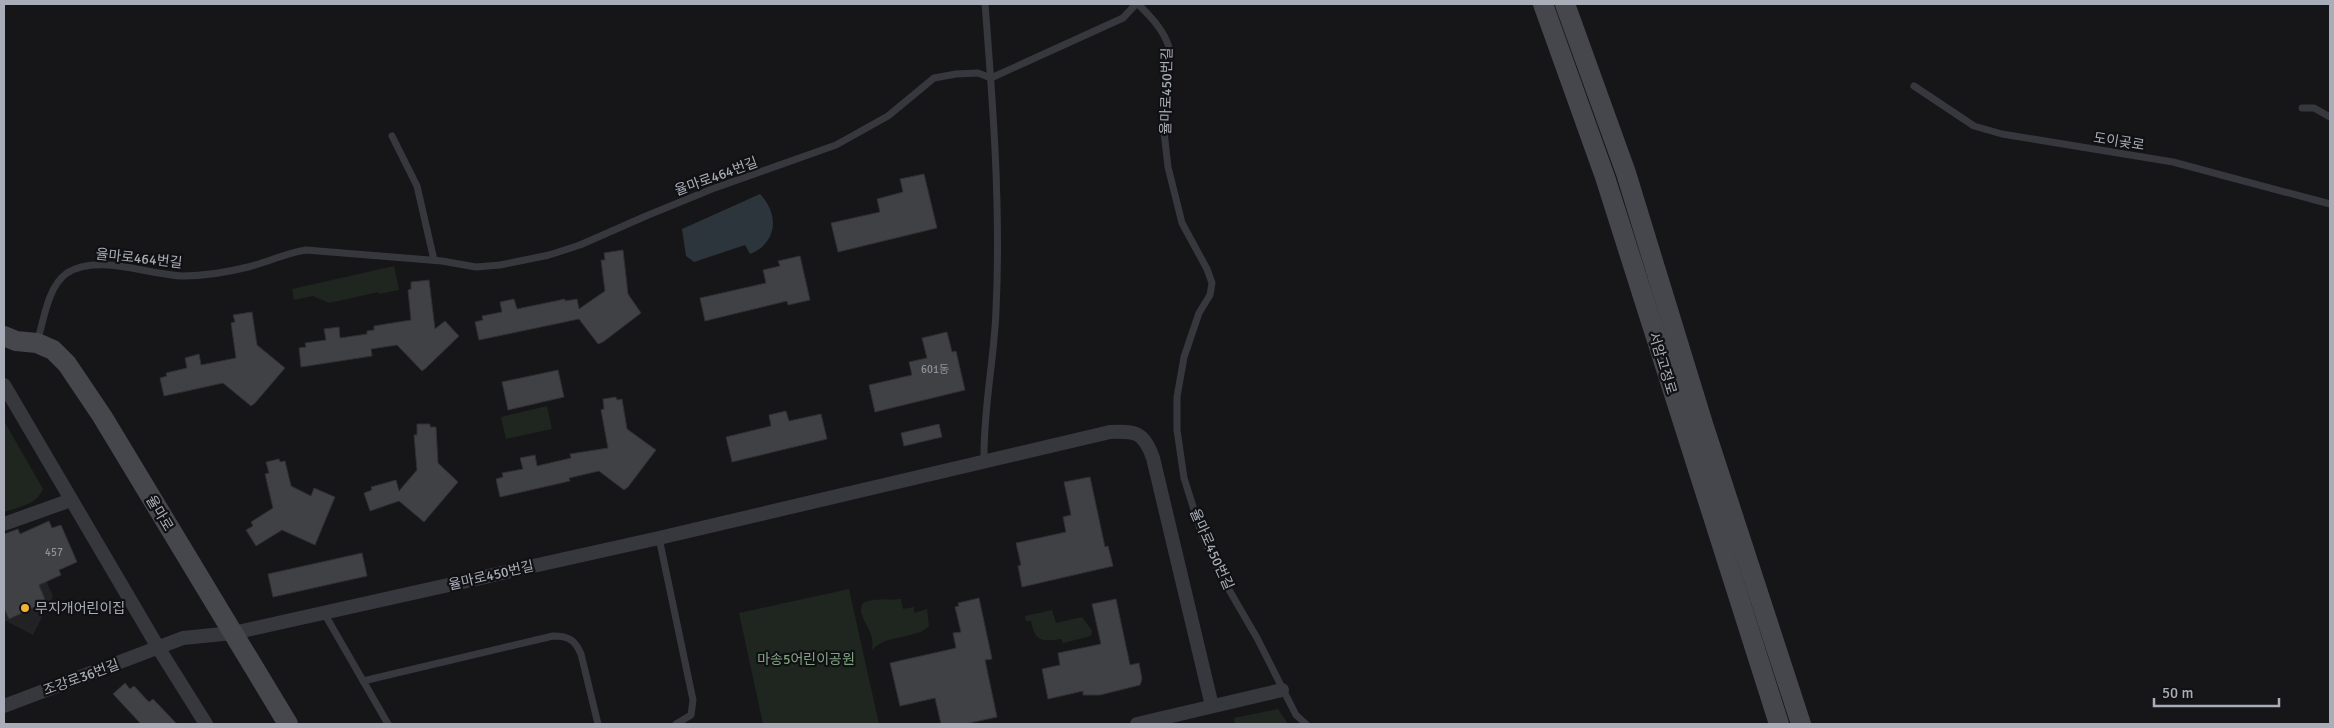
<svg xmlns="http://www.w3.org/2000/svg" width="2334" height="728" viewBox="0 0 2334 728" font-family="Signika,'Noto Sans KR',sans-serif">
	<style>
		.built { fill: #222225 }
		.green { fill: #1e261f }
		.water { fill: #2c353c }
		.building { fill: #404145; stroke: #303034 }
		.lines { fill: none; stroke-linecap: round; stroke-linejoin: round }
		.lane { stroke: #37383d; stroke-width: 7 }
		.street { stroke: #37383d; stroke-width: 14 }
		.secondary { stroke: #45474d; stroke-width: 20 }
		.poi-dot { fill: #f2b134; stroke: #111113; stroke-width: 2 }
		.labels { text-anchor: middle; stroke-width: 4.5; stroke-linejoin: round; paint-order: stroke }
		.number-label { font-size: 11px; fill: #8e929b }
		.street-label { font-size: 14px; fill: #a8adb8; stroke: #111113 }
		.poi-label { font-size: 14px; fill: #a8adb8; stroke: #111113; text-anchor: start }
		.park-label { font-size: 14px; fill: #7fa381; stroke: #111113 }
	</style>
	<rect width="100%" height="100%" fill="#161618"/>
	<path class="built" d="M36,558l17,38 -20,39 -29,-15v-47z"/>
	<g class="green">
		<path d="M394,266l5,24 -20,4v-2l-50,11 -16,-7 -19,4 -2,-11z"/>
		<path d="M547,406l5,23 -46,10 -5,-22z"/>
		<path d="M4,421l39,68c-7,16 -24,18 -39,23z"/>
		<path d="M849,589l30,135h-116l-24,-111z"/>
		<path d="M901,599l2,10 11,-2v6l13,-4 2,17c-13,14 -41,7 -57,24 3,-17 -7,-24 -11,-38l1,-8c11,-7 26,-3 39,-5z"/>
		<path d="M1052,610l4,13 26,-6 10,14 -1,5 -28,7 -2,-4c-20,3 -26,2 -30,-18h-5l-1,-5z"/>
		<path d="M1278,709l10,15h-53l-1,-6z"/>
	</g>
	<path class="water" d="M760,194c20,21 17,49 -10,60l-5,-9 -51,17 -8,-6 -4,-27z"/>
	<g class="building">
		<path d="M924,174l13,54 -99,24 -7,-29 49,-11 -3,-13 26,-7 -3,-13z"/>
		<path d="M623,250l5,44 13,19 -38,29 -5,2 -19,-25 -100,21 -4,-18 8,-2 -1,-4 20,-4 -2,-10 14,-3 3,10 48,-10v2l12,-2 2,10 26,-18 -4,-31h4l-1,-7z"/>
		<path d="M800,256l10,44 -22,5 -1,-4 -82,20 -5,-23 66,-15 -3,-13 17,-4 -2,-5z"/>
		<path d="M429,280l6,49 10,-8 14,15 -33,32 -4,3 -25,-26 -26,4 1,7 -71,11 -2,-19 7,-1 -1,-4 21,-3 -2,-11 15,-2 1,11 27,-4v-3l7,-1v-4l37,-6 -3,-30 3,-1v-7z"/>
		<path d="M252,312l5,33 28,23 -30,35 -4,3 -28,-23 -59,13 -4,-18 7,-2 -1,-3 21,-5 -2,-10 14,-4 2,11 35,-7 -5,-35 4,-1 -2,-7z"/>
		<path d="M947,332l5,20 4,-1 9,39 -90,22 -6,-27 43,-10 -3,-13 18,-4 -5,-20z"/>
		<path d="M558,370l6,27 -56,13 -6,-28z"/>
		<path d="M616,397l1,3 5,-1 5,30 29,21 -28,37 -4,3 -25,-19 -30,7 1,3 -70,16 -4,-18 7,-2 -1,-4 21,-4 -3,-11 15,-3 2,11 34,-8 -1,-4 38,-6 -7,-38 3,-1 -1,-10z"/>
		<path d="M786,411l3,10 32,-7 6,25 -95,23 -6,-25 45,-11 -2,-11z"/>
		<path d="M417,424h13v3h6l2,36 20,19 -34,40 -25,-21 -29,10 -6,-18 8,-3 -1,-3 25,-7 3,11 18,-21 -3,-35h3z"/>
		<path d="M939,424l3,13 -38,9 -3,-13z"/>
		<path d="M279,459l1,3 5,-1 6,25 20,10 3,-8 21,9 -20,48 -33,-15 -26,16 -10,-16 7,-4 -2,-4 22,-14 -8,-34 4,-1 -3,-11z"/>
		<path d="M1090,477l15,70 3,-1 5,20 -91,21 -4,-21 3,-1 -5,-22 50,-11 -3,-15 8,-2 -7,-33z"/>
		<path d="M49,521l3,7 9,-3 16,37 -18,8 2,5 -22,10 7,17 -37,17 -5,-11v-74l14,-5 2,5z"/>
		<path d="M362,553l5,23 -94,21 -5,-23z"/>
		<path d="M979,598l13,61 -7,1 12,57 -32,7h-24l-6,-26 -35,8 -10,-43 66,-15 -3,-15 8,-1 -6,-25 4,-1 -1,-3z"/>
		<path d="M1116,599l14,66 9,-2 3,16 -2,6 -40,10h-17v-4l-35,8 -6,-30 18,-4 -2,-12 43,-9 -9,-40z"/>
		<path d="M125,683l5,6 4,-3 15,16 4,-3 24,25h-36l-28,-30z"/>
	</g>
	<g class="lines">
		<g class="lane">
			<path d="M1138,4c13,13 25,25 31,43l-6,76 5,44 14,56 25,46 5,14 -2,12 -11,18 -15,44 -7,40v33l7,48 18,57 19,41 36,62 39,77 10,9"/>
			<path d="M1914,86l60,40 28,8 171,28 157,42"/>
			<path d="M2302,108h12l16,9"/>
			<path d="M392,136l25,50 17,74"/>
			<path d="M37,342c7,-21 10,-55 30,-69 30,-20 82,2 116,3 20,0 45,-4 65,-9 20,-5 38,-14 58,-17l136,11 34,6 24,-2 49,-10 31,-10 66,-29 66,-27 124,-44 52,-29 46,-38 22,-4 22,-1 13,5 132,-60 13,-14"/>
			<path d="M984,462c-1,-53 10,-100 12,-151 5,-102 -3,-206 -11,-307"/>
			<path d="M659,538l34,162 -2,15 -15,9"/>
			<path d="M324,613l64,111"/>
			<path d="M363,681l190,-45c16,0 22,4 28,18l17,70"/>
		</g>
		<g class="street">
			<path d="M4,385l155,264 47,75"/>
			<path d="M4,524l67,-24"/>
			<path d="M4,706l179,-68 50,-5 426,-95 451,-106c26,-1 34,0 43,26l59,248"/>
			<path d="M1137,724l145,-34"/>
		</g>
		<g class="secondary">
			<path d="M1543,4l62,173 174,547"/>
			<path d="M1565,4l61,169 77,251 98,300"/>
			<path d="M4,336l12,5 21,2 16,7 14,14 35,52 186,308"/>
		</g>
	</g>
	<circle class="poi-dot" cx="25" cy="608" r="5"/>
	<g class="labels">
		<g class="number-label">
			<text x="935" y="373">601동</text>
			<text x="54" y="556">457</text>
		</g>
		<g class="street-label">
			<text transform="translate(1166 91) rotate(-89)" y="5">율마로450번길</text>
			<text transform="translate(2119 141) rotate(9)" y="5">도이곶로</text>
			<text transform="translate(716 176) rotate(-20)" y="5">율마로464번길</text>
			<text transform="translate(139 258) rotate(6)" y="5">율마로464번길</text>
			<text transform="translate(1663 363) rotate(73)" y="5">서암고정로</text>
			<text transform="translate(160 513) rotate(59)" y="5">율마로</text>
			<text transform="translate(1212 549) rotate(66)" y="5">율마로450번길</text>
			<text transform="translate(491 575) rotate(-13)" y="5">율마로450번길</text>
			<text transform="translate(81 677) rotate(-20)" y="5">조강로36번길</text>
		</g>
		<g class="poi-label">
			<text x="35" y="613">무지개어린이집</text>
		</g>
		<g class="park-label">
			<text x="806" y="664">마송5어린이공원</text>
		</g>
	</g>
	<rect width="2334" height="728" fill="none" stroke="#a8adb8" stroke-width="10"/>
	<path d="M2154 698v8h125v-8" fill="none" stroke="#a8adb8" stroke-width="2.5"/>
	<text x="2162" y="698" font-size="15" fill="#a8adb8" stroke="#111113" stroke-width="4" paint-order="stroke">50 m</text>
</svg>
